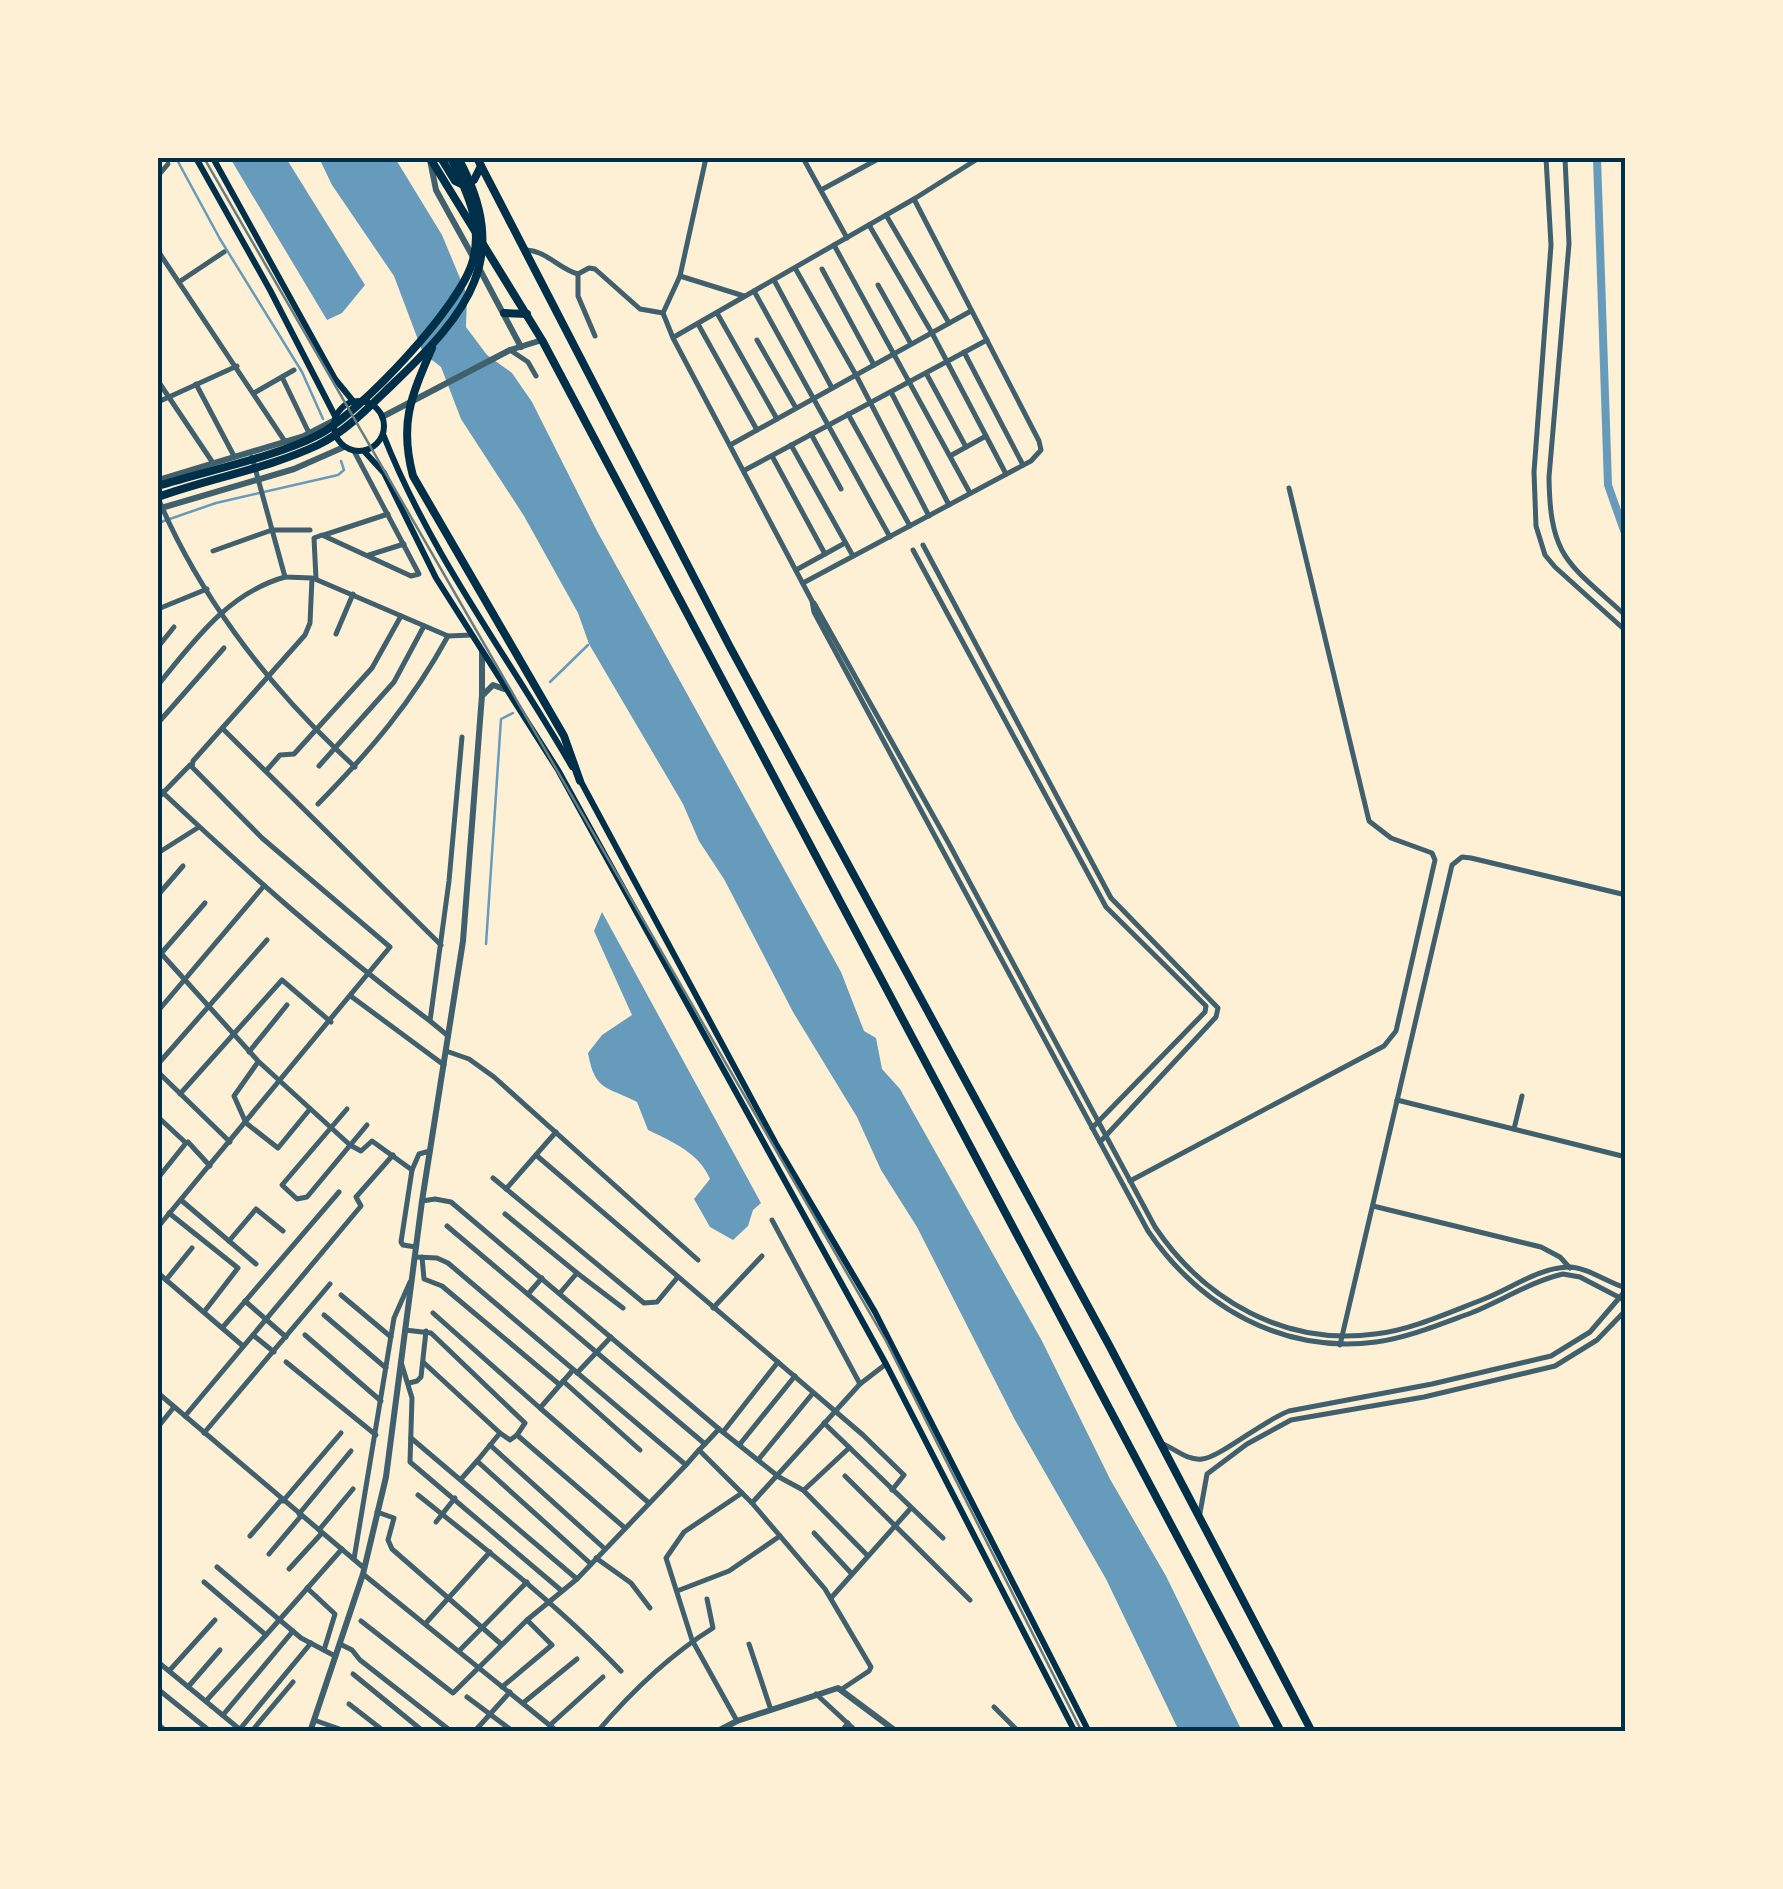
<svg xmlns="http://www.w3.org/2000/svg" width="1783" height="1889" viewBox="0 0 1783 1889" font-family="'Varela Round',sans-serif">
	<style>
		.water { fill: #669bbc }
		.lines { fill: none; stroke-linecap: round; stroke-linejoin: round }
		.stream { stroke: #669bbc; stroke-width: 2.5 }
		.canal { stroke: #669bbc; stroke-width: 8 }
		.minor { stroke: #3f606c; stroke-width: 5 }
		.tertiary { stroke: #3f606c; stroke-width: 6 }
		.secondary { stroke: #003049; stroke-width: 6 }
		.trunk { stroke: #003049; stroke-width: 8 }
		.rail { stroke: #657d81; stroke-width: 2.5 }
		.neatline { fill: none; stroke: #003049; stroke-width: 4 }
	</style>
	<rect width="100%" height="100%" fill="#fdf0d5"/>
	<g class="water">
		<path d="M230,158h56l79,127 -23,28 -15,7z"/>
		<path d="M319,158h76l47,77 25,60 -1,32 21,28 25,18 20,29 65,129 244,441 23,59 12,7 6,31 18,20 142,252 68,138 56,97 76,155h-63l-73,-152 -91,-159 -98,-193 -36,-57 -24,-53 -64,-105 -69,-133 -25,-38 -16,-37 -94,-160 -11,-31 -54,-97 -63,-97 -20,-52 -18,-14 -29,-77 -62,-91z"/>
		<path d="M602,912l159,291 -8,7 -5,16 -15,14 -23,-13 -16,-28 16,-20c-11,-26 -37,-37 -62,-49l-11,-28c-30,-16 -42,-10 -49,-49l14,-18 30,-20 -38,-84z"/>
	</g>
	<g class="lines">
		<g class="stream">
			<path d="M176,158l44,81 82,133 21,47"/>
			<path d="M158,523l58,-20 122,-28 6,-5 -3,-9"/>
			<path d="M550,682l38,-37"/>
			<path d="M486,944l15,-225 12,-6"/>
		</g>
		<path class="canal" d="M1597,158l11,327 18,51"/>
		<g class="minor">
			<path d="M803,158l44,80"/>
			<path d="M1546,158l5,87 -17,227 2,54 9,29 10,12 71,64"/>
			<path d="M1565,158l4,86 -20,233c1,83 20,86 77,139"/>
			<path d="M158,176l10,-12"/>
			<path d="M821,190l59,-32"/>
			<path d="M886,215l63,108"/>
			<path d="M869,225l63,108 74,141"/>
			<path d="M834,245l136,248"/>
			<path d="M526,250c21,1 33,19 52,24l11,-6 6,1 45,40 23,4 17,-37 26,-118"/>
			<path d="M158,251l126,189"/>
			<path d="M795,268l61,107 73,141"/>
			<path d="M822,269l52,96"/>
			<path d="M578,274v22l17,40"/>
			<path d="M680,276l64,20"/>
			<path d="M774,280l58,108"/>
			<path d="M179,282l45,-30"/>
			<path d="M878,285l33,59"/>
			<path d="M754,291l136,246"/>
			<path d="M663,313l10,25 139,263 2,11 334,619c52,76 134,123 228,111 31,-4 65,-18 95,-29 30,-12 61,-32 92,-39l17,3 46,24"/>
			<path d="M717,313l60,106"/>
			<path d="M698,324l59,106"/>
			<path d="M674,337l240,-138"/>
			<path d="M757,340l39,68"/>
			<path d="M510,350l18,12 8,14"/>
			<path d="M964,352l59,113"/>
			<path d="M926,373l40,74"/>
			<path d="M282,377l27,56"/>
			<path d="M158,381l55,82"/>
			<path d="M196,384l38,72"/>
			<path d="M891,392l58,113"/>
			<path d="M254,393l40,-23"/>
			<path d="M158,402l79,-36"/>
			<path d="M848,414l62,112"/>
			<path d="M811,434l30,55"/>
			<path d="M732,444l239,-133"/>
			<path d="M791,445l62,111"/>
			<path d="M772,456l53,98"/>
			<path d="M950,456l36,-20"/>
			<path d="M745,470l242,-130"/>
			<path d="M158,498c39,93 105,181 177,250l-16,18"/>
			<path d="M324,535l64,-21"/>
			<path d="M923,545l188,353 107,110 -2,9 -116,125"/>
			<path d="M913,550l193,357 100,99 -1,6 -113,116"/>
			<path d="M213,551l59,-21h38"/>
			<path d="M369,555l35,-11"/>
			<path d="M796,570l49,-27"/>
			<path d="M315,579l133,57 24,-1"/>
			<path d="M316,579l-2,-41 8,-3 89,41 8,-2 -65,-123"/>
			<path d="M803,583l228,-122 10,-11 -2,-9 -125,-242 65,-41"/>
			<path d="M814,603l134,239 207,385c50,74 130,119 220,107 36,-4 75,-22 109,-35 26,-10 56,-32 85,-32 18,0 39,16 57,21"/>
			<path d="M158,609l49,-20"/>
			<path d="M336,634l17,-40"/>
			<path d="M158,647l16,-20"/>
			<path d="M158,685c36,-44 70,-92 127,-108"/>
			<path d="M158,723l66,-75"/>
			<path d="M223,729l218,216"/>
			<path d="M355,767l-20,-19 59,-66 30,-56"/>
			<path d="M266,771l14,-16 14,-1 78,-86 29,-52"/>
			<path d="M158,788c87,82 175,161 272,233l19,-140 13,-144"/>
			<path d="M158,798l32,-33"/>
			<path d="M318,804c53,-54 94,-102 130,-168"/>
			<path d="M158,853l41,-26"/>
			<path d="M158,895l25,-29"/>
			<path d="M158,950l100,111 92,84 11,6 11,-10 40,29"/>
			<path d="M158,957l47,-54"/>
			<path d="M352,997l92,68"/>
			<path d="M158,1011l105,-124"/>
			<path d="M430,1021l17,14"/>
			<path d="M446,1051l23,8 25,18 204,183"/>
			<path d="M249,1052l38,-47"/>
			<path d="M258,1062l-24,34 12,27 32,25 32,-39"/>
			<path d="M158,1064l109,-124"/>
			<path d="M158,1072l72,70"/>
			<path d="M180,1094l102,-114 49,42"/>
			<path d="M1397,1100l229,57"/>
			<path d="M347,1109l-65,76 15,14 10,-2 60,-72"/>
			<path d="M158,1117l28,26 -28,35"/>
			<path d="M1514,1129l8,-33"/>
			<path d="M188,1142l22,24"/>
			<path d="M536,1155l327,280 41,40 -12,15"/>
			<path d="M493,1178l151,125 13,-1 20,-24"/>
			<path d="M1130,1181l254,-135 12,-15 39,-171 -3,-7 -41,-15 -22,-17 -80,-333"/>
			<path d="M506,1189l50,-57"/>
			<path d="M181,1200l75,64"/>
			<path d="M422,1201l13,-2 16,3 268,227 60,48 24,13 65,66"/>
			<path d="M1373,1206l168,41 19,10 10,11"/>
			<path d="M169,1213l69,55 -34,44"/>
			<path d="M505,1214l72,59 -17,20"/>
			<path d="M772,1220l88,164"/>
			<path d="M447,1226l258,218 -6,6"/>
			<path d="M158,1227l232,-280 -128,-109 -70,-71 1,-6 112,-126 5,-12 2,-45 -27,-1 -33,-120"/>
			<path d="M229,1241l27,-32 27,22"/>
			<path d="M416,1247l-13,-2 -2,-3 11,-72 7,-16 11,-3"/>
			<path d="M415,1257l22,1 11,5 238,202 13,-15 53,53 73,86 46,78 -2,4 -27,18"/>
			<path d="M422,1257l2,22 18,7 118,99"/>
			<path d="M158,1273l85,73"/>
			<path d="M577,1273l46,35"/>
			<path d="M166,1280l26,-32"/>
			<path d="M528,1294l14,-16"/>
			<path d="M341,1295l50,42"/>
			<path d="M245,1301l41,36"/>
			<path d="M713,1308l49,-52"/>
			<path d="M433,1313l107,95"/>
			<path d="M324,1315l62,53"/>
			<path d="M223,1327l116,-135"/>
			<path d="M405,1330l26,3 94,90 -8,12"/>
			<path d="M253,1335l21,17"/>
			<path d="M305,1335l76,66"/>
			<path d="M1340,1345l112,-480 10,-8 9,1 155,37"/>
			<path d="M286,1362l90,73"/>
			<path d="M401,1362l11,36 -2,64 152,129"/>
			<path d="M423,1362l77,71 10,7 7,-5 108,93"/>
			<path d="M573,1370l-33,38 109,95"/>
			<path d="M577,1373l34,-36"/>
			<path d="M563,1381l77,69"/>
			<path d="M409,1383l8,-2 4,-4 5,-46"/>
			<path d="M158,1393l206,175"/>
			<path d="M185,1416l176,-210 -5,-9 37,-42"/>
			<path d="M824,1423l119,115"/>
			<path d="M158,1427l16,-20"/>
			<path d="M723,1432l55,-70"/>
			<path d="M204,1433l126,-149"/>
			<path d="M411,1438l166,141"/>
			<path d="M705,1444l14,-15"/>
			<path d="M740,1444l55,-68"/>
			<path d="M1163,1444c12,5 25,17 39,15 17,-1 62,-39 87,-48l143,-27 119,-28 39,-24 36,-42"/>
			<path d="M490,1445l115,104"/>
			<path d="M758,1460l55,-67"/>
			<path d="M477,1461l23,-28"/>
			<path d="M845,1476l125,124"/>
			<path d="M462,1478l15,-17 114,103"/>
			<path d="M804,1490l45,-42"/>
			<path d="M418,1495c70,56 141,111 203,176"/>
			<path d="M283,1501l58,-68"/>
			<path d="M752,1503l108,-119 26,-20"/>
			<path d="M377,1512l17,6 -6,22 4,9 109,95"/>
			<path d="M1200,1513l7,-39 40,-30 44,-24 133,-23 131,-31 42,-26 29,-30"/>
			<path d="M299,1514l52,-63"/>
			<path d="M436,1522l19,-24"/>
			<path d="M319,1530l34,-41"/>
			<path d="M814,1533l38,41"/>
			<path d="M250,1536l32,-37"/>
			<path d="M269,1554l32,-38"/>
			<path d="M596,1558l35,25 19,25"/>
			<path d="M354,1559l40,-241 16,-36"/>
			<path d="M217,1567l84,71 34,18"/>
			<path d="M289,1569l33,-36"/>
			<path d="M363,1574l195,158"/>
			<path d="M204,1582l62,53 76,-86"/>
			<path d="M307,1588l28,26 -11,36"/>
			<path d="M677,1591l52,-20 51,-35"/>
			<path d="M831,1598l80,-90"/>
			<path d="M361,1621l92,72 74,-73 50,-41 108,-113"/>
			<path d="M425,1624l65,-72"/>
			<path d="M340,1644l12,6 8,10 92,72"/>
			<path d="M749,1644l22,66"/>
			<path d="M459,1651l68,-69"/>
			<path d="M158,1662l85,70"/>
			<path d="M169,1671l46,-51"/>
			<path d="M353,1674l71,58"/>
			<path d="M188,1687l32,-37"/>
			<path d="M502,1687l50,-42 -25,-25"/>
			<path d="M159,1690l52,42"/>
			<path d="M816,1694l41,38"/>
			<path d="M467,1697l47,35"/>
			<path d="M206,1701l60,-66"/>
			<path d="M523,1703l54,-44"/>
			<path d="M349,1704l36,28"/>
			<path d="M994,1707l25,25"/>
			<path d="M223,1715l70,-84"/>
			<path d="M314,1720l34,12"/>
			<path d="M737,1721l-45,-81 -26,-82 18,-26 58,-39"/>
			<path d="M158,1724l9,8"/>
			<path d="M550,1725l53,-48"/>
			<path d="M240,1729l71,-86"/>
			<path d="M251,1732l42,-50"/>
			<path d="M474,1732l36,-40"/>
			<path d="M597,1732c35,-41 71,-76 116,-104l-6,-29"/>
			<path d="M841,1732l7,-9"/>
		</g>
		<g class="tertiary">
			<path d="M430,160l6,30 37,67"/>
			<path d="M479,268l42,79"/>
			<path d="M382,417l128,-67 32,-10"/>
			<path d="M158,480l146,-44 29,-15"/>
			<path d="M158,509l136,-40 50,-22"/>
			<path d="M483,695l10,-10 11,4"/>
			<path d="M310,1732l53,-158 23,-97 36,-276 41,-260 19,-246v-43"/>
			<path d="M716,1732l21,-11 101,-33 59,44"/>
		</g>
		<g class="secondary">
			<path d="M196,158l74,132 65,126"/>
			<path d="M213,158l122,221 18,22"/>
			<circle cx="359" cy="426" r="25"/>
			<path d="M383,434c47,120 125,222 189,333"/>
			<path d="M364,451l20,22 52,105 122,192 328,594 189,368"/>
			<path d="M579,778l197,366 99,168 214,420"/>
		</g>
		<g class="trunk">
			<path d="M430,158l112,182 739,1392"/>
			<path d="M441,158l14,23 6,3 13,-4 7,-14"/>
			<path d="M477,158l253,489 379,698 203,387"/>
			<path d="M504,313l23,1"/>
			<path d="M432,348c-21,49 -33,75 -19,128l151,260 16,45"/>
			<path d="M158,486c47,-15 118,-29 160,-51 42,-22 144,-130 155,-175 10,-37 -7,-70 -22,-102"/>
			<path d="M158,497c52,-19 109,-28 160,-52 29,-14 53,-40 76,-62 74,-71 119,-125 64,-225"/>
		</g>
		<path class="rail" d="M204,158l682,1183 196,391"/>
	</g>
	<rect width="1783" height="1889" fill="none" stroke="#fdf0d5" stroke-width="320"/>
	<rect x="160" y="160" width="1463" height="1569" class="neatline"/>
</svg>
